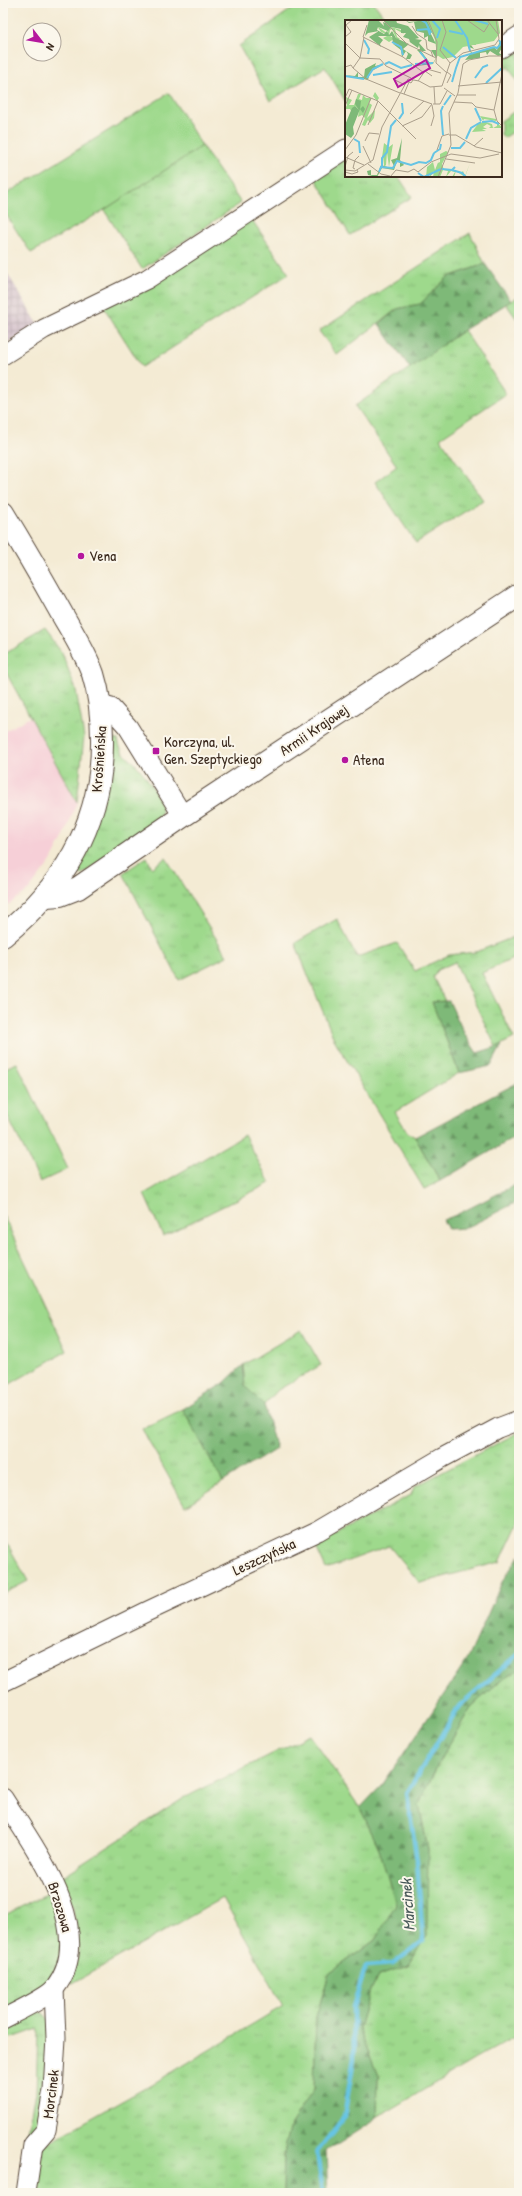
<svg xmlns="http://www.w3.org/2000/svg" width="522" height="2196" viewBox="0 0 522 2196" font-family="'Patrick Hand',sans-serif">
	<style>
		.built { fill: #f6cfd7 }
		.industrial { fill: url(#industrial-grid) }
		.grass { fill: url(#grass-tufts); stroke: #6c8255 }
		.forest { fill: url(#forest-firs); stroke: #5c724b }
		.green { fill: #9ed98c; stroke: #6c8255 }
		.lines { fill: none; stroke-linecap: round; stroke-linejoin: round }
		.stream { stroke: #66c4e4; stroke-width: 4.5 }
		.minor-casing { stroke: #574739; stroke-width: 21 }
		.tertiary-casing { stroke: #574739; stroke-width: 24 }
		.secondary-casing { stroke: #574739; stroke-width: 24 }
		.minor { stroke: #fff; stroke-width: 19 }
		.tertiary { stroke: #fff; stroke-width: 22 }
		.secondary { stroke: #fff; stroke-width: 22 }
		.poi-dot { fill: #b5179e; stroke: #fbf7ec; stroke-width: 1.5 }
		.labels { text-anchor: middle; stroke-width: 4; stroke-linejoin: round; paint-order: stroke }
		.poi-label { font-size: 15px; fill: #3b2a1e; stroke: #fbf7ec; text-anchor: start }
		.street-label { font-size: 15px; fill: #3b2a1e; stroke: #fbf7ec }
		.water-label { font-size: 16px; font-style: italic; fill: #485859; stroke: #fbf7ec }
		.inset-river { fill: none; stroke: #66c4e4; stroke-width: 2 }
		.inset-road { fill: none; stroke: #aa9e8b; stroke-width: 1 }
		.view { fill: #b5179e; fill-opacity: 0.15; stroke: #b5179e; stroke-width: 2 }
		.inset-edge { fill: none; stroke: #3b2a1e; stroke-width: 2 }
	</style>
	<defs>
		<pattern id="industrial-grid" width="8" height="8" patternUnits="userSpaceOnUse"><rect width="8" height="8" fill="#d1bdc9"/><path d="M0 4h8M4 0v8" fill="none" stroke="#ab9aa3"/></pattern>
		<pattern id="grass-tufts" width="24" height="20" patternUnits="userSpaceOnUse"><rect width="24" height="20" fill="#9ed98c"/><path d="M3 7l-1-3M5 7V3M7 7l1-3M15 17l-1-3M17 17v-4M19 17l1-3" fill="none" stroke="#89ba78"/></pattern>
		<pattern id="forest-firs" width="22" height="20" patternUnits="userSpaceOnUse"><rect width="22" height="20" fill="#7eb978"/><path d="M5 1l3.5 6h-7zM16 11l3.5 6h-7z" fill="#689762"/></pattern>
	</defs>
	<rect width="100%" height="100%" fill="#fbf7ec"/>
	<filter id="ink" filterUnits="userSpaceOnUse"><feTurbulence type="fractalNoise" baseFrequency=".025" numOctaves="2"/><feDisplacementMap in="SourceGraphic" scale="8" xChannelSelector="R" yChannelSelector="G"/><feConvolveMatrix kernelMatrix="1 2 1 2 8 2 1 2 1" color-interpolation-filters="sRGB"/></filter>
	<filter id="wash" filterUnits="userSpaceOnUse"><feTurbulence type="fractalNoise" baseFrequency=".012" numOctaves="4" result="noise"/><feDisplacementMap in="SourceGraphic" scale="16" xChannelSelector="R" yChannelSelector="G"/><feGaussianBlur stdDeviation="0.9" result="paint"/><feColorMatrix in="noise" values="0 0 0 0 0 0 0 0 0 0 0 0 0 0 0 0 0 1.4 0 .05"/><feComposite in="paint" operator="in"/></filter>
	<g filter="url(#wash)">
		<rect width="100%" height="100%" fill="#f4ebd4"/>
		<path class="built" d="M30,717l47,85 -13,34 -13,25 -22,29 -21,15 -5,-10v-163z"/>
		<path class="industrial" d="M4,268l34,56 -35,23v-78z"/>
		<g class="grass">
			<path d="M300,3h74l13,18h-41v81l-21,-35 -55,34 -31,-55z"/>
			<path d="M519,42v41l-11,-16 -7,5v-18z"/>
			<path d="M519,108v20l-15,10 -3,-4v-13z"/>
			<path d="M202,146l39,57 -99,66 -38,-59z"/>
			<path d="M346,155v21h52l14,21 -62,38 -37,-60z"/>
			<path d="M250,217l39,57 -147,93 -39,-61z"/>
			<path d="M470,233l15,31 -37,13 -28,27 -23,5 -60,46 -18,-24z"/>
			<path d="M464,330l42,64 -66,44 43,62 -67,43 -41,-61 22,-16 -42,-60z"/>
			<path d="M45,630l17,23 14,37 8,47 -7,65 -74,-135v-12z"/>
			<path d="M114,739l4,1c4,17 11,16 20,27 8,9 27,35 23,47 -2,4 -5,8 -7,11l-72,49 -6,-1v-5l35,-125z"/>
			<path d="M147,857l5,11 14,-10 61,98 -48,24 -56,-107z"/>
			<path d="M337,919l20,38 40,-14 18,28 34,-16 27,-3 43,-17v21l-37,17 32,65 -18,9 -41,-85 -18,8 -4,7 12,24 -13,1 27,71 -64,39 13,21 7,4 25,44 -16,8 -90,-150 -39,-96z"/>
			<path d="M244,1135l26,48 -107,53 -19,-42z"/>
			<path d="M301,1330l20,35 -43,25 -14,15 -19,-19 -2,-21z"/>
			<path d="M183,1409l40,73 -38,24 -43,-77z"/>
			<path d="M519,1432v89l-19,41 -80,21 -31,-37 -63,23 -11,-24 96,-50 3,-8z"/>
			<path d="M3,1536l25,45 -25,13z"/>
			<path d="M519,1669v366l-44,24 -98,59 1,-42 -19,-48 10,-34 9,-18 31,-10 19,-116 -9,-46 22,-46 30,-51 28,-25z"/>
			<path d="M310,1735l50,73 18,38 18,58 -21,36 -46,34 -13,43 -2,72 -23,35 -7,29 -1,40h-249l8,-47 112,-63 129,-77 -60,-108 -152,86 8,-34 -6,-42 -13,-30 124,-80z"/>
			<path d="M50,1892c11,33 26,70 -7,96 -11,9 -27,15 -40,23v-95z"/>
			<path d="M33,2010l10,3 8,9 -8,94 -9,20 -7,1 9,-44 2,-64 -26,9 -9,-5v-3z"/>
		</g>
		<g class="forest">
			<path d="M485,264l26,37 -47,29 -54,38 -31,-44 18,-15 23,-5 28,-27z"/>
			<path d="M449,1001l16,34 12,18 25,-8 -11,21 -32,7 -27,-71z"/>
			<path d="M519,1082v57l-9,1 -70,41 -25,-44z"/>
			<path d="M519,1183v18l-53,27 -18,1 -5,-9 13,-5z"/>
			<path d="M243,1365l2,21 19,19 12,44 -53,33 -40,-73 41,-26z"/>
			<path d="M519,1556v113l-20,13 -28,25 -30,51 -22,46 9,46 -1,86 -18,30 -31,10 -9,18 -10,34 19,48 -1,42 -51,33 2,42h-45l1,-40 7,-29 23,-35 2,-72 13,-43 46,-34 21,-36 -18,-58 -18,-38 23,-24 85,-125 34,-77z"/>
		</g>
		<g class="green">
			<path d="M169,93l33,53 -98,64 -73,43 -28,-43v-14z"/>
			<path d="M519,296v26l-13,-18z"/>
			<path d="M17,1063l51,106 -28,13 -37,-75v-38z"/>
			<path d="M3,1215l64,136 -64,37z"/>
		</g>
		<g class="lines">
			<path class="stream" d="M323,2193l-6,-41 27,-35 10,-59 -1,-51 13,-41 27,-2 30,-23 -6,-80 -10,-68 52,-87 60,-52"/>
		</g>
	</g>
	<g filter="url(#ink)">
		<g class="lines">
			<defs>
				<g id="minor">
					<path d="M501,48l18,-12"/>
					<path d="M3,355l41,-26 103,-50 199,-130"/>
					<path d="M100,705l11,3 17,19 55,89"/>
					<path d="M3,1682l143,-70 172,-81 124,-73 56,-30 21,-8"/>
					<path d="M3,1798c30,48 96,134 52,190 -7,9 -41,25 -52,31"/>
					<path d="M26,2193l7,-48 13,-15 7,-40 3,-52 -2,-49"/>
				</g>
				<path id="tertiary" d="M46,896l14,-1 18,-7 105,-72 336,-221"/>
				<path id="secondary" d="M3,513c19,31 37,62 55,94 12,22 27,44 35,67 7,22 9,44 9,66 1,82 -37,145 -99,196"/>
			</defs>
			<use href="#minor" class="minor-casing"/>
			<use href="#tertiary" class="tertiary-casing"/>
			<use href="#secondary" class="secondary-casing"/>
			<use href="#minor" class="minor"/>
			<use href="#tertiary" class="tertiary"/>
			<use href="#secondary" class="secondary"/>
		</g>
	</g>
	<g class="poi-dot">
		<circle cx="81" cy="556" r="4"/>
		<rect x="152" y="747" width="8" height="8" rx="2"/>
		<circle cx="345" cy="760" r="4"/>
	</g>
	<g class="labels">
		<g class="poi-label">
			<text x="89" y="561">Vena</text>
			<text x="164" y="747">Korczyna, ul.<tspan x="164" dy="17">Gen. Szeptyckiego</tspan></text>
			<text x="353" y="765">Atena</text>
		</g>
		<g class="street-label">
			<text transform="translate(314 730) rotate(-34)" y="5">Armii Krajowej</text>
			<text transform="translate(99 759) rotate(-86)" y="5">Krośnieńska</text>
			<text transform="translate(264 1557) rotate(-25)" y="5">Leszczyńska</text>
			<text transform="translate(60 1907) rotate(73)" y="5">Brzozowa</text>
			<text transform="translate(51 2094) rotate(-83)" y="5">Morcinek</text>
		</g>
		<g class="water-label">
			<text transform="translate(407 1905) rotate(-94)" y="6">Marcinek</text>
		</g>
	</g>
	<g transform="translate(345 20)">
		<rect width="157" height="157" fill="#f4ebd4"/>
		<path d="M32,6l11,8 -1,-5 4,-2 10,3 3,4 -9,-5 2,8 3,2 -3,1 -5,-11 -2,1 -1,5 5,4 -5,3 -6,-4 6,-3 -8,-3zM30,72l4,6 -2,3 -4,-5 -4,7 3,2 -5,13 8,-8 -1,8 -4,5 -2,-3 -3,6 -3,-1 3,-7 -3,-3 -4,2 1,-7 -4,-4 -3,7 -2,-4h-5l2,-4 -1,-8 6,3 -3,5h5l4,-11h3l-2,5 3,1 1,-5 3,3h6zM135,96l16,3v2l-12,-2 -1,2 9,3 1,4 4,-2v-4l5,6h-13l2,-2 -4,-2 -4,3 4,2h-5l4,2 -14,1 6,-8h-2l8,-2zM39,123l5,4 4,-3 -4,23 -2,-15 -1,13 -2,2v-11l-1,9h-2zM101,131l2,1 -6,12 2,6h8l3,-3 -2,3 8,3 2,-2 2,5 5,-13 -5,14 -9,-6 -2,6h-2l3,-5 -4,-1 -5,6 2,-6 -5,-1 -3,7h-7l1,-6 -4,6v-2l-4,2 1,-10 6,-5 2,8 4,-10 -1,3 2,-1v-8z" fill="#9ed98c"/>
		<path d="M24,0h9l6,6 -1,-4 3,1 -3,-3h13l1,3 11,3 11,12 -4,1 7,1 -3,3 7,8h-5l9,12h3l3,-5 -5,-8h5l1,-9 -1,3 -8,-3v-5l-4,2v-5l-8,-2 -2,-9 -5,1 -4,-3 4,2 18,-2 8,14v3l-7,-9 7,14 3,-12 -6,-5h4l-2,-2 -1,-2 -1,2 -2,-3h4l1,3 3,-1 5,4 -2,4 6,2 -2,5 3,1h-8l-1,15 -6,11 -16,2 -4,-1h8l7,-4 -11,-11 3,-1 -1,-4 -1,3 -11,-8 3,2 -1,-3 -6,-2 3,-4h-5v-4l-10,-2 -3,4 -10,-4 -1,3 7,4 3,-3 2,4 3,-4 4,7 13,6 -6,5 9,6 -2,4h-4l2,-5 -2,-3 -4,6 -1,-7 -8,-6 6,1 -6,-2 -1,-7h-14l5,4 -3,4 1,3 -12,-10 10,-6 -11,2 -3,3zM104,0h12l22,13v8l-7,-3 -3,2 3,5 -6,-1 1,1 3,4 -5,-2 3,6 22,-6 3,3 3,-10 2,8 -3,5 3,2 -4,1 -8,-5 -3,4 -1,-3 -6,1v5l-15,2 6,-7 -4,-8 -10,-2 -3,3v-9l-3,-1 1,-3 -3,-2 7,1 -6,-5 12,6 -5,-10zM31,43l-1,3 9,-2 -14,8 -2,8 -23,-5 10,1 3,-4v5h6l1,-8zM11,79l5,2 -1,8 3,-3 2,3 -2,4 -3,-4 -7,18 1,7 -3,4 -6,-4v-9l7,-17 3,-2 4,4 -4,-6zM57,118l-2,22 4,5 -4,2v-4l-3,-2 -3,9 -12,-2 -5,9 -9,-2 -1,-4 4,-1v5h6l4,-10 10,3 3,-2 -3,-6 6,-2z" fill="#7eb978"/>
		<path d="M82,0h71l2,13 -6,8 -31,6 -10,10 -10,2 -6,-4 -2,-15z" fill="#9ed98c"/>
		<path class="inset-river" d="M76,0l5,3 5,10M87,0l8,9 -3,9M110,0l12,18 3,13M129,0l14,4M72,10l11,-1 2,6M104,11l14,3M19,20l5,9 -1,5M47,22l9,5 2,8M98,27l13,11M149,27l3,1 4,-4 -2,-4M75,32l8,10M40,44l4,-2 12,6 11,-3M70,44l18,-1M111,48l4,-11 34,-10M28,55l19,-3M0,56l19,3M22,58l6,-9 10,-5M130,58l8,-11 5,-2M107,62l4,-14M141,63l16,-15M99,85l7,-10M130,88l6,13M54,99l4,-6 -1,-10M137,102l10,-1 7,3M98,115l-2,-24 2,-5M9,119l5,3 1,11M121,119l5,-11 10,-6M106,128h9l5,-6M89,133l6,-4 1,-5M37,147v-9l5,-6 4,-26 5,-6M97,149l10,1 3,-3M107,150l10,3 4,4M34,152l2,-5 12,1 4,-7 14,4 8,-3 7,1 5,-3 3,-7M73,153l6,4 17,-8"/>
		<path class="inset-road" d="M38,0l24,24 29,14M83,0l9,22 -1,21 11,10M122,0l17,12 5,-8M142,0l11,14M151,0l3,19M22,5l-4,12 40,20 21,16M67,6l5,8 9,6 1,9 4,2 2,6M0,17l6,-5 -5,-7 6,-5M0,23l15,15M15,38l20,1 6,7 25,12M15,38l4,-21M105,43l13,-10 32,-8 4,-6M0,47l6,-2 2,3 7,-10M8,48l13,11 34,14M80,51l2,-2 14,4M48,59l12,6M73,61l7,-10 7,5M102,63l4,-8 -4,-3M113,66l44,-4M89,67l1,17M99,68l11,8M56,73l31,11M59,74l5,-12 2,1 2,-3M112,75h19M0,78l4,-9 29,12M109,82l18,1 4,4 18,3M88,84h7l7,-13M0,86l7,-16M149,90l8,-36M149,90l3,11 5,5M65,94l14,-13M23,105l10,-24 38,38M57,106l20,-9 10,-13M86,106l3,-10 -2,-11M104,115h7l20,12 26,6M20,121l4,-8 10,1M18,126l8,17M129,126l9,-8M0,130l11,-15 15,-37M92,130l5,-14 7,-2M0,137l19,8M101,139l29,4M23,144l13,10 9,2M0,147l3,-11 5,-4M10,149l-2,-1 2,-8 4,-4M0,150l10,1 18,-11 9,-33 26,-48 11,2 11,6 12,-1 8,-23 -10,-13 6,-18 -4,-12M0,152l7,2 6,-2 -1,-2M45,157l6,-7 12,2 6,-3 4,3 13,-10 20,-8 29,4 19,-4M93,157l13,-32 -2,-32 9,-20 5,-29 6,-4 20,-4h13"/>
		<path class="view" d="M81,40l4,8 -32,19 -4,-8z"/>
		<rect width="157" height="157" class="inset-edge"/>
	</g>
	<rect width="522" height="2196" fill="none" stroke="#fbf7ec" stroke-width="16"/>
	<g transform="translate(42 42) rotate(121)"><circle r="19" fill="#fbf7ec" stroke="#aea59a"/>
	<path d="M0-3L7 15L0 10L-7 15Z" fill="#b5179e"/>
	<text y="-6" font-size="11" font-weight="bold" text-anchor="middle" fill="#3b2a1e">N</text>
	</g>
</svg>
